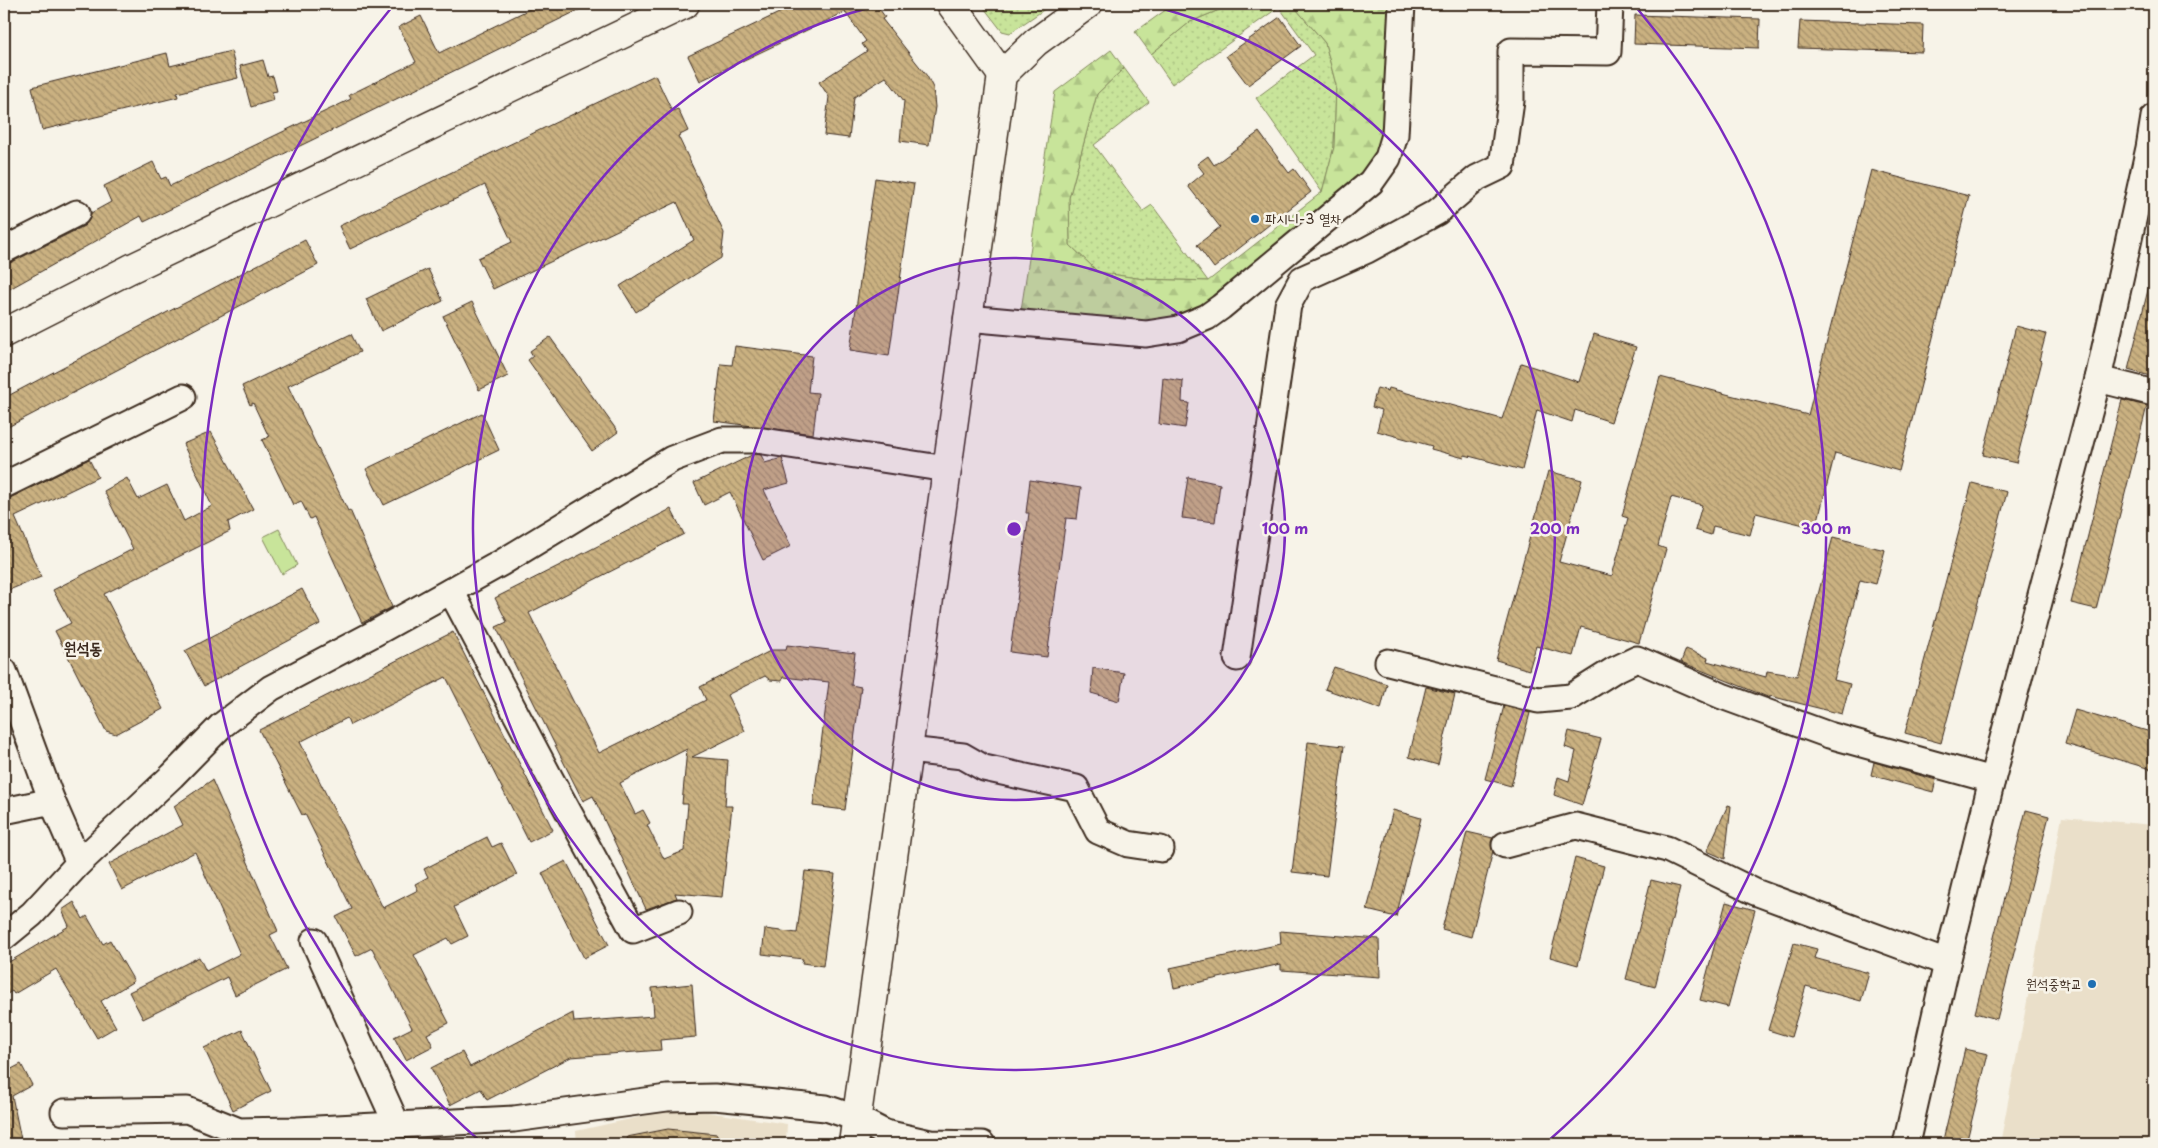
<svg xmlns="http://www.w3.org/2000/svg" width="2158" height="1148" viewBox="0 0 2158 1148" font-family="'Playpen Sans','Poor Story',sans-serif">
	<style>
		.built { fill: #eadfc9 }
		.grass { fill: url(#grass-dots); stroke: #82875c }
		.forest { fill: url(#forest-firs); stroke: #82875c }
		.garden { fill: #c8e49a; stroke: #82875c }
		.building { fill: url(#building-back-hatch); stroke: #3b2a1e; fill-rule: evenodd }
		.lines { fill: none; stroke-linecap: round; stroke-linejoin: round }
		.minor-casing { stroke: #3b2a1e; stroke-width: 29 }
		.major-casing { stroke: #3b2a1e; stroke-width: 31 }
		.highway-casing { stroke: #3b2a1e; stroke-width: 31 }
		.minor { stroke: #f7f3e8; stroke-width: 25 }
		.major { stroke: #f7f3e8; stroke-width: 28 }
		.highway { stroke: #f7f3e8; stroke-width: 28 }
		.ring { fill: none; stroke: #7b2cbf; stroke-width: 2.5 }
		.poi-dot { fill: #1f6fb2; stroke: #f7f3e8; stroke-width: 2 }
		.labels { text-anchor: middle; stroke-width: 5; stroke-linejoin: round; paint-order: stroke }
		.poi-label { font-size: 14px; fill: #3b2a1e; stroke: #f7f3e8; text-anchor: start }
		.quarter-label { font-size: 16px; font-weight: bold; fill: #3b2a1e; stroke: #f7f3e8 }
		.centre { fill: #7b2cbf; stroke: #f7f3e8; stroke-width: 2.5 }
		.ring-label { font-size: 15px; text-anchor: middle; font-weight: bold; fill: #7b2cbf; stroke: #f7f3e8; stroke-width: 5; stroke-linejoin: round; paint-order: stroke }
	</style>
	<defs>
		<pattern id="grass-dots" width="8" height="8" patternUnits="userSpaceOnUse" patternTransform="scale(1.25)"><rect width="8" height="8" fill="#c8e49a"/><path d="M2 2h.1M6 6h.1" fill="none" stroke="#adc484" stroke-width="1.8" stroke-linecap="round"/></pattern>
		<pattern id="forest-firs" width="22" height="20" patternUnits="userSpaceOnUse" patternTransform="scale(1.25)"><rect width="22" height="20" fill="#c8e49a"/><path d="M5 1l3.5 6h-7zM16 11l3.5 6h-7z" fill="#adc484"/></pattern>
		<pattern id="building-back-hatch" width="6" height="6" patternUnits="userSpaceOnUse" patternTransform="scale(1.25)"><rect width="6" height="6" fill="#cab181"/><path d="M-1 5l2 2M0 0l6 6M5-1l2 2" fill="none" stroke="#a59069"/></pattern>
	</defs>
	<rect width="100%" height="100%" fill="#f7f3e8"/>
	<filter id="ink" filterUnits="userSpaceOnUse"><feTurbulence type="fractalNoise" baseFrequency=".02" numOctaves="2"/><feDisplacementMap in="SourceGraphic" scale="10" xChannelSelector="R" yChannelSelector="G"/><feConvolveMatrix kernelMatrix="1 2 1 2 8 2 1 2 1" color-interpolation-filters="sRGB"/></filter>
	<g filter="url(#ink)">
		<g class="built">
			<path d="M2062,817l92,8v319h-154z"/>
			<path d="M680,1108l107,16 -1,20h-209l-1,-13z"/>
		</g>
		<g class="grass">
			<path d="M981,4h71l-42,29 -8,-2z"/>
			<path d="M1292,4l33,39 11,42 -2,62 -12,45 -66,-94 58,-43 -35,-48 -107,77 -21,-30 39,-32 41,-17z"/>
			<path d="M1124,68l25,34 -55,43 49,66 9,-6 56,76 -65,-2 -45,-7 -28,-27 -1,-47 28,-104z"/>
		</g>
		<g class="forest">
			<path d="M1174,4h92l-35,1 -41,17 -39,32 -16,-22z"/>
			<path d="M1292,4h96l-3,129 -4,19 -16,25 -158,132 -37,13 -26,2 -123,-14 34,-218 56,-42 13,18 -27,26 -28,104 1,47 28,27 45,7 65,2 114,-89 12,-45 2,-62 -11,-42z"/>
		</g>
		<path class="garden" d="M279,529l18,36 -15,9 -19,-37z"/>
		<g class="building">
			<path d="M540,4h51l-447,218 -3,-6 -137,76v-28l6,-1 74,-37 5,-6 2,-7 20,-11 -7,-16 49,-24 8,17 5,-2 4,9 181,-87 -2,-4 67,-33 -17,-35 22,-11 18,37z"/>
			<path d="M798,4h78l9,13 -3,2 45,57 6,12 2,19 -6,38 -29,-4 4,-40 -18,-24 -32,20 -5,41 -25,-3 5,-38 -10,-15 48,-31 -5,-7 4,-3 -21,-29 -145,69 -12,-25z"/>
			<path d="M1635,15l125,4 -1,29 -125,-4z"/>
			<path d="M1280,17l21,29 -53,39 -22,-29z"/>
			<path d="M1800,21l123,4 -1,27 -124,-4z"/>
			<path d="M231,51l7,27 -61,15 1,4 -136,33 -10,-43 135,-34 3,13z"/>
			<path d="M263,60l5,17 5,-1 4,15 -5,1 2,8 -23,7 -11,-41z"/>
			<path d="M655,75l17,36 6,-2 10,22 -10,5 46,97 -3,25 -85,54 -16,-26 74,-46 -17,-38 -184,87 -15,-31 34,-16 -27,-57 -135,64 -11,-23z"/>
			<path d="M1259,132l30,41 5,-4 17,23 -97,76 -17,-23 23,-18 -32,-41 16,-13 -7,-9 11,-8 6,9z"/>
			<path d="M1871,170l98,26 -70,275 -64,-18 -19,75 -60,-15 -6,22 -37,-9 -2,9 -16,-5 7,-25 -31,-8 -13,49 8,3 -27,94 -58,-16 -8,29 -37,-10 -7,24 -33,-10 52,-189 34,9 -23,82 53,14 16,-58 -6,-2 38,-139 148,38z"/>
			<path d="M875,178l39,6 -25,172 -39,-6z"/>
			<path d="M305,240l13,25 -314,164v-31z"/>
			<path d="M428,269l15,32 -62,30 -15,-32z"/>
			<path d="M2149,286l5,1v90l-26,-7z"/>
			<path d="M472,302l36,74 -29,14 -36,-74z"/>
			<path d="M2016,326l30,8 -7,26 3,1 -26,102 -33,-8z"/>
			<path d="M351,334l9,18 -72,34 60,125 2,-1 42,97 -30,16 -48,-106 -4,2 -9,-18 -8,4 -31,-65 7,-3 -16,-34 -3,2 -8,-19z"/>
			<path d="M1594,334l42,13 -25,75 -36,-12 -3,12 -35,-12 -15,60 -57,-15 -1,3 -33,-9 1,-3 -55,-15 5,-21 -10,-3 5,-19 11,3 1,-3 113,31 19,-56 58,19z"/>
			<path d="M550,337l68,95 -26,19 -64,-91 5,-4 -3,-5z"/>
			<path d="M735,346l77,10 -4,36 10,1 -5,41 -99,-13 7,-57 11,1z"/>
			<path d="M1163,378l20,3 -1,21 7,1 -4,25 -26,-4z"/>
			<path d="M2122,400l25,6 -51,203 -25,-6z"/>
			<path d="M482,413l17,37 -115,55 -18,-36z"/>
			<path d="M211,432l42,77 -25,13 2,9 -126,63 59,115 -47,25 -10,-3 -51,-100 16,-8 -18,-33 80,-41 -29,-58 23,-13 11,21 29,-14 17,36 28,-15 -29,-62z"/>
			<path d="M754,454l7,1 4,8 17,-5 7,25 -25,7 27,56 -28,14 -33,-68 -26,13 -10,-22z"/>
			<path d="M89,459l9,18 -83,40 26,60 -32,13 -5,-12v-79l6,-1z"/>
			<path d="M1188,477l32,7 -5,38 -33,-4z"/>
			<path d="M1030,480l51,8 -4,31 -11,-1 -19,139 -37,-5 19,-139h-3z"/>
			<path d="M1972,483l35,9 -66,251 -36,-10z"/>
			<path d="M671,509l13,25 -155,79 70,140 107,-53 -6,-13 72,-37h14l1,-5 68,8 -4,32 10,2 -16,123 -32,-4 16,-124 -46,-5 -1,4 -12,-1 -5,-4 -38,19 18,36 -53,26 36,3 -3,46h7l-10,91 -47,-4 2,5 -31,11 -53,-113 -10,5 -87,-174 11,-5 -12,-24zM687,749l-5,55h6l-4,47 -20,8 -17,-34 3,-2 -7,-13 -8,4 -15,-31z"/>
			<path d="M1833,537l52,13 -9,34 -16,-4 -26,100 16,4 -8,30 -72,-18v2l-89,-36 5,-13 22,9 -1,3 59,16 1,-6 30,5z"/>
			<path d="M302,589l18,35 -116,62 -19,-35z"/>
			<path d="M453,632l100,198 -24,12 -83,-165 -96,48 -3,-7 -47,24 83,166 35,-18 -3,-6 13,-7 -4,-8 63,-32 5,10 9,-4 16,32 -63,32 14,29 -16,8 -4,-6 -34,17 35,68 -22,11 6,12 -27,14 -12,-23 18,-9 -40,-80 -16,8 -20,-39 16,-8 -47,-95 -3,1 -43,-85z"/>
			<path d="M1334,667l53,17 -6,25 -56,-20z"/>
			<path d="M1093,668l31,5 -5,28 -28,-8z"/>
			<path d="M1426,687l29,7 -17,71 -29,-8z"/>
			<path d="M1504,706l26,7 -19,73 -26,-7z"/>
			<path d="M2075,710l79,23v37l-89,-26z"/>
			<path d="M1569,731l32,8 -19,66 -28,-10 4,-18 11,4 7,-30 -11,-4z"/>
			<path d="M1308,742l36,4 -17,130 -35,-4z"/>
			<path d="M1874,762l62,18 -3,12 -62,-17z"/>
			<path d="M212,780l66,151 -8,4 17,34 -52,26 -8,-18 -84,42 -14,-27 70,-35 7,14 34,-17 -45,-102 -73,38 -13,-26 74,-39 -9,-19z"/>
			<path d="M1728,805l3,1 -6,53 -18,-8z"/>
			<path d="M1393,810l28,8 -25,99 -29,-7z"/>
			<path d="M2026,810l23,6 -52,203 -22,-6z"/>
			<path d="M1467,832l26,6 -2,4 2,9 -22,86 -29,-8z"/>
			<path d="M1575,858l29,8 -26,99 -28,-8z"/>
			<path d="M566,861l43,84 -25,13 -42,-85z"/>
			<path d="M805,871l30,3 -12,92 -21,-3 1,-4 -41,-5 3,-25 32,4z"/>
			<path d="M1651,880l29,7 -25,100 -29,-8z"/>
			<path d="M74,902l9,17 4,-3 16,28 7,-4 24,41 -33,20 15,26 -19,11 -41,-69 -42,25 -2,-3 -8,5v-31l65,-39 -7,-16z"/>
			<path d="M1726,902l29,8 -27,97 -28,-7z"/>
			<path d="M1280,931l99,8 1,38 -99,-7v-6l-107,24 -4,-20 111,-24z"/>
			<path d="M1794,943l23,6 -3,9 55,15 -8,28 -55,-15 -15,51 -23,-7z"/>
			<path d="M692,984l4,53 -36,3 1,10 -90,7 -84,43 -6,-11 -31,16 -19,-37 31,-16 8,15 103,-54 1,9 80,-6 -2,-28z"/>
			<path d="M242,1030l29,61 -38,19 -29,-62z"/>
			<path d="M1965,1049l23,5 -22,90h-24z"/>
			<path d="M21,1064l11,21 -20,11 10,48h-18v-71z"/>
			<path d="M668,1129l49,5v10h-89l-1,-7z"/>
		</g>
		<g class="lines">
			<defs>
				<g id="minor">
					<path d="M4,250l73,-37"/>
					<path d="M967,318l179,16 32,-5 29,-12 14,-10 150,-125 17,-24 7,-23 7,-131"/>
					<path d="M2098,379l56,14"/>
					<path d="M4,485l179,-88"/>
					<path d="M451,591l99,187 83,152 46,-18"/>
					<path d="M1237,658l51,-353 14,-26 65,-29 70,-38 40,-34 25,-12 9,-65v-50l97,1 2,-48"/>
					<path d="M1388,662l150,38 33,-3 43,-27 23,-11 85,37 107,39 163,45"/>
					<path d="M4,671l48,130 27,62"/>
					<path d="M908,750l55,6 21,12 92,20 22,43 30,13 33,5"/>
					<path d="M4,811l48,-10"/>
					<path d="M1505,845l71,-19 91,23 88,43 192,71"/>
					<path d="M4,937l28,-23 47,-51 93,-87 49,-50 50,-38 104,-55 126,-70 171,-104 50,-19h35l190,29"/>
					<path d="M314,941l83,184"/>
					<path d="M64,1112l123,-2 52,21 58,-1 217,-11 153,-21 47,-1 112,11 30,10 29,15 45,10 52,1"/>
					<path d="M1906,1144l41,-181 45,-183 106,-401 51,-231 5,-31"/>
				</g>
				<g id="major">
					<path d="M951,4l51,71"/>
					<path d="M853,1144l149,-1069 34,-33 52,-38"/>
				</g>
				<path id="highway" d="M4,333l126,-64 555,-265"/>
			</defs>
			<use href="#minor" class="minor-casing"/>
			<use href="#major" class="major-casing"/>
			<use href="#highway" class="highway-casing"/>
			<use href="#minor" class="minor"/>
			<use href="#major" class="major"/>
			<use href="#highway" class="highway"/>
		</g>
	</g>
	<circle cx="1014" cy="529" r="271" fill="#7b2cbf" fill-opacity=".12"/>
	<g class="ring">
		<circle cx="1014" cy="529" r="271"/>
		<path d="M1145 4A541 541 0 1 1 883 4"/>
		<path d="M481 1142A812 812 0 0 1 392 7M1636 7A812 812 0 0 1 1547 1142"/>
	</g>
	<g class="poi-dot">
		<circle cx="1255" cy="219" r="5"/>
		<circle cx="2092" cy="984" r="5"/>
	</g>
	<g class="labels">
		<g class="poi-label">
			<text x="1265" y="224">파시니-3 열차</text>
			<text x="2082" y="989" text-anchor="end">원석중학교</text>
		</g>
		<g class="quarter-label">
			<text x="83" y="654">원석동</text>
		</g>
	</g>
	<circle cx="1014" cy="529" r="8" class="centre"/>
	<g class="ring-label">
		<text x="1285" y="534">100 m</text>
		<text x="1555" y="534">200 m</text>
		<text x="1826" y="534">300 m</text>
	</g>
	<rect width="2158" height="1148" fill="none" stroke="#f7f3e8" stroke-width="20"/>
	<rect x="10" y="10" width="2138" height="1128" fill="none" stroke="#3b2a1e" stroke-width="2" filter="url(#ink)"/>
</svg>
